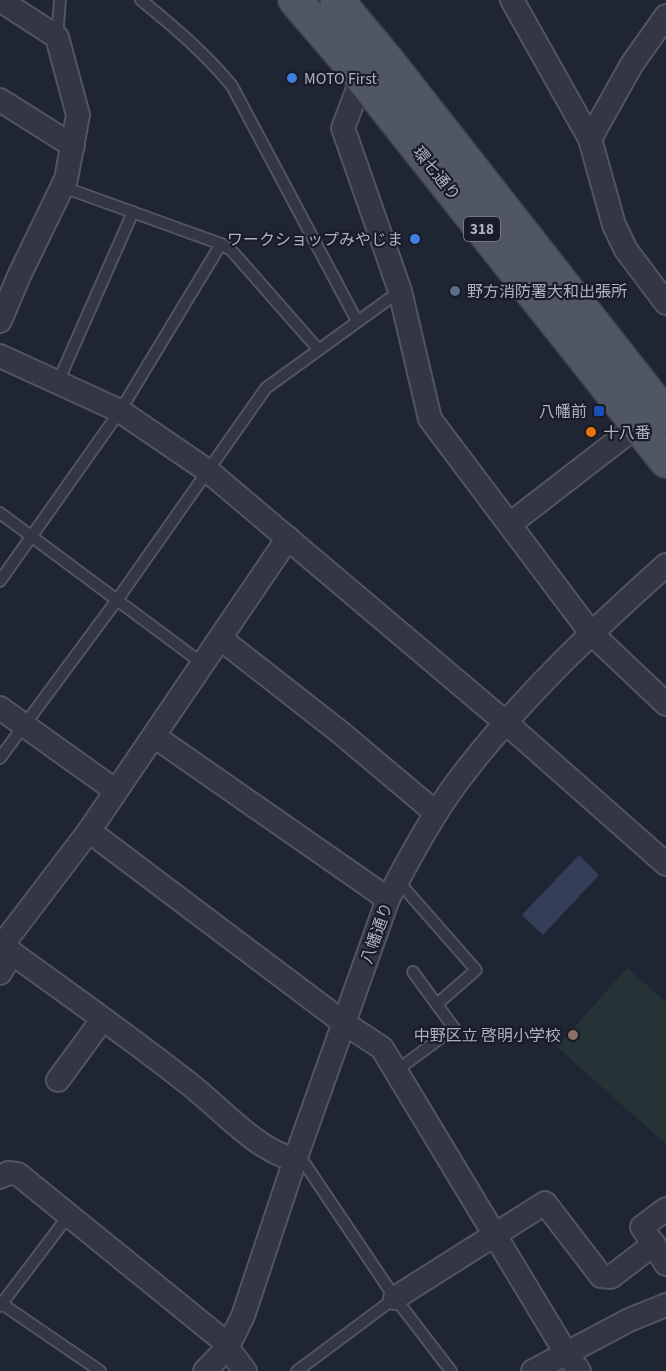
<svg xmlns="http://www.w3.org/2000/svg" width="666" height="1371" viewBox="0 0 666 1371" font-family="'Source Sans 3','Noto Sans JP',sans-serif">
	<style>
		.green { fill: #253337 }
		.water { fill: #353e59 }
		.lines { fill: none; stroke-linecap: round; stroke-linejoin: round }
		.lane-casing { stroke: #515462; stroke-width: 14 }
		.street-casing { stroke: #515462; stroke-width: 26 }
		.primary-casing { stroke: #3d404d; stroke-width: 36 }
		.lane { stroke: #333744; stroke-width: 10 }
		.street { stroke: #333744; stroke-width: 22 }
		.primary { stroke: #515664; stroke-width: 33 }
		.shop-dot { fill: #3f7fe0; stroke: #191c28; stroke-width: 2 }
		.service-dot { fill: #5c6f8a; stroke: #191c28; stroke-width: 2 }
		.transit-dot { fill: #1a4fb4; stroke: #191c28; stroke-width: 2 }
		.food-dot { fill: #e8710a; stroke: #191c28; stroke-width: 2 }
		.education-dot { fill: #8d6e63; stroke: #191c28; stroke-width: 2 }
		.labels { text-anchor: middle; stroke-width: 4.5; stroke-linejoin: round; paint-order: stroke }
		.shield { fill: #191c28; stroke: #818493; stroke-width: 1.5 }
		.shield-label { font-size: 15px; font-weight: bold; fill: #adb1c1 }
		.poi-label { font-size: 16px; fill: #adb1c1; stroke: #191c28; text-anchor: start }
		.street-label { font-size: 16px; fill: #adb1c1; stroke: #191c28 }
	</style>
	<rect width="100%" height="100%" fill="#202533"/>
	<path class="green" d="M627,968l39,34v142l-109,-97z"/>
	<path class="water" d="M579,855l20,20 -56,60 -21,-20z"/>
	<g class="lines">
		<defs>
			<g id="lane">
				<path d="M141,0c32,26 65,54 91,86l125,235"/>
				<path d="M57,37l3,-37"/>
				<path d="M63,187l158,57 10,6 87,99"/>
				<path d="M58,382l75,-170"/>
				<path d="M0,513l203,151"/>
				<path d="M0,581l120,-170 101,-167"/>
				<path d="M0,758l117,-158 149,-212 134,-97"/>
				<path d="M398,881l78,89 -39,34"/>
				<path d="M396,1071l58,-43 -41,-56"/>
				<path d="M295,1160l8,1 92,137 56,73"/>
				<path d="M2,1304l98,67"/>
				<path d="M0,1306l69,-91"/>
				<path d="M297,1371l98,-73"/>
			</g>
			<g id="street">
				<path d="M0,0l57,37 21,78 -12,64 -47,97 -19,45"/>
				<path d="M512,0l78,139 24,86 12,25 40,53"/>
				<path d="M362,78l-19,50 57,163 30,128 161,214 75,71"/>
				<path d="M0,100l73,46"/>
				<path d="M590,139l42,-75 34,-48"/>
				<path d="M0,356l120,55 88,60 297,251 161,142"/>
				<path d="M510,524l128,-99"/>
				<path d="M221,639l120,94 95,80"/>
				<path d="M0,708l116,83"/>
				<path d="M154,736l234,163"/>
				<path d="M89,831l255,192 38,25 184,305 13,18"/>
				<path d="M0,942l12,11c59,43 119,85 176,130 34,26 65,65 107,77"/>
				<path d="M3,944l86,-113 199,-293"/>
				<path d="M0,973l12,-20"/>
				<path d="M58,1080l44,-60"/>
				<path d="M0,1177l8,-4 10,1 202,164 25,33"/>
				<path d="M666,1209l-24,18 24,37"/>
				<path d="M395,1298l150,-95 56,73 10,1 43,-33"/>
				<path d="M205,1371l22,-23 16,-32 52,-156 93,-261c20,-39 41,-78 67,-114 61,-82 135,-152 211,-220"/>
				<path d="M533,1371l96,-51 37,-15"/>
			</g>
			<g id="primary">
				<path d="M295,0l67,78 304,383"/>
				<path d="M337,0l50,60 279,356"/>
			</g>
		</defs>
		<use href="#lane" class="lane-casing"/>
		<use href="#street" class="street-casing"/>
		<use href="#primary" class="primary-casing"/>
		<use href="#lane" class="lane"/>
		<use href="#street" class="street"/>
		<use href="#primary" class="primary"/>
	</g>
	<g class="shop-dot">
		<circle cx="292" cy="78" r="6"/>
		<circle cx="415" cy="239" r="6"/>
	</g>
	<circle class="service-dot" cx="455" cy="291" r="6"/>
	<rect class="transit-dot" x="593" y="405" width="12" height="12" rx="3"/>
	<circle class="food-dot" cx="591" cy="432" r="6"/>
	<circle class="education-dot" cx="573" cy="1035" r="6"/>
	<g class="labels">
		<rect class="shield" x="464" y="217" width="36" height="24" rx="4.5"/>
		<g class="shield-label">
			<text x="482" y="234">318</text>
		</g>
		<g class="poi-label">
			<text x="304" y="84">MOTO First</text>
			<text x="403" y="245" text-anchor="end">ワークショップみやじま</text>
			<text x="467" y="297">野方消防署大和出張所</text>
			<text x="587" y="417" text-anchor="end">八幡前</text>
			<text x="603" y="438">十八番</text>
			<text x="561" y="1041" text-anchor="end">中野区立 啓明小学校</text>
		</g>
		<g class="street-label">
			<text transform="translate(437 173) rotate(51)" y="6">環七通り</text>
			<text transform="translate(376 933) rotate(-70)" y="6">八幡通り</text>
		</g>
	</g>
</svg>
